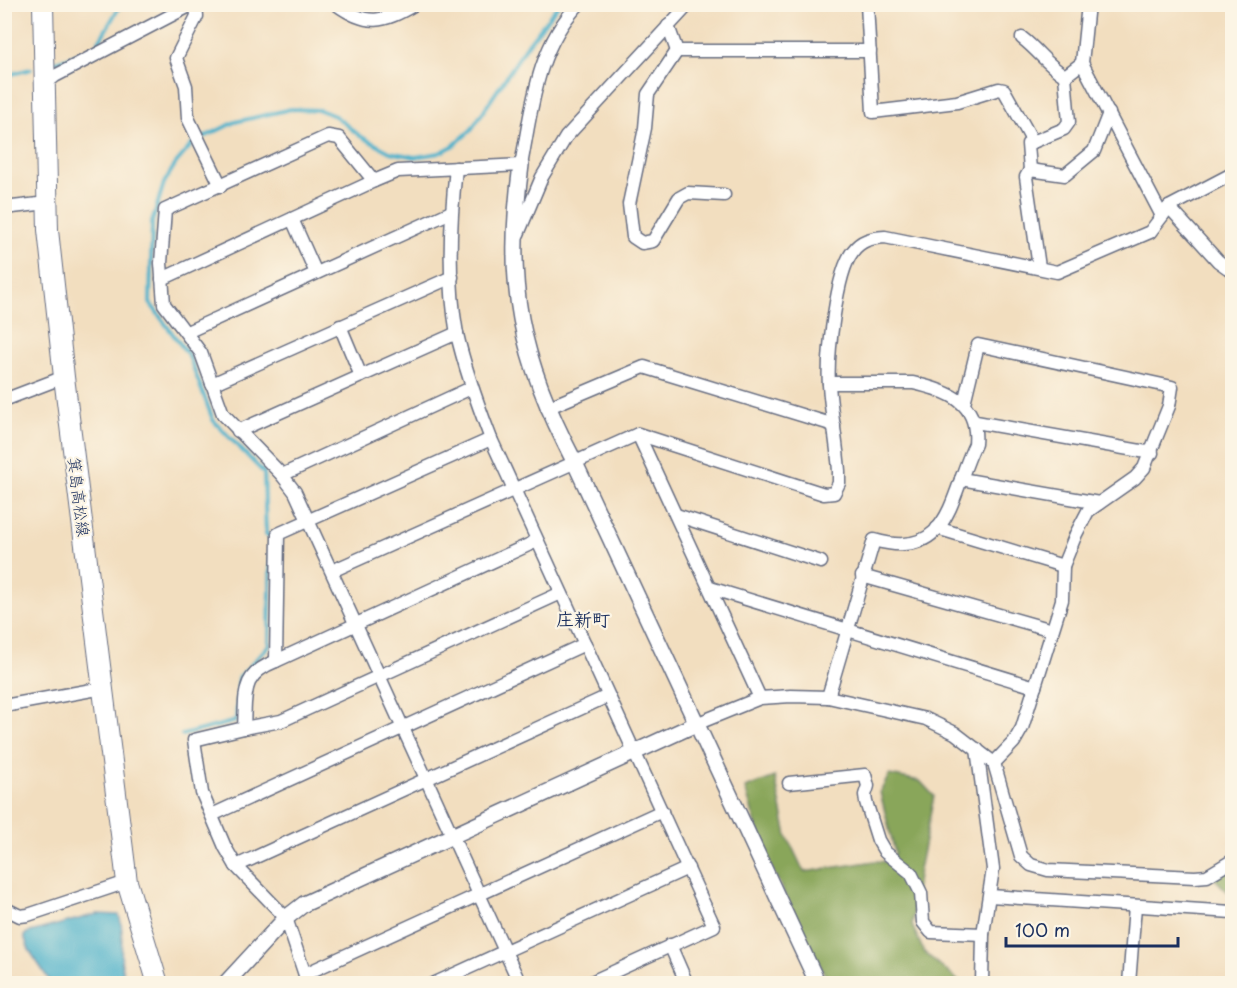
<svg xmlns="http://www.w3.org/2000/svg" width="1237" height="988" viewBox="0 0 1237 988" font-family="'Playpen Sans','Klee One',sans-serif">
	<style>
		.forest { fill: #89a65a; stroke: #526a5c; stroke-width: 1.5 }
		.water { fill: #4cb1cb; stroke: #347094; stroke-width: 1.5 }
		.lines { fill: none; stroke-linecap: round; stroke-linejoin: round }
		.stream { stroke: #4cb1cb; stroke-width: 4 }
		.minor-casing { stroke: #666c80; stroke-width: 15 }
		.tertiary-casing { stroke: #666c80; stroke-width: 18 }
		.primary-casing { stroke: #666c80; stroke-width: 22 }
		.minor { stroke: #fff; stroke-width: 12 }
		.tertiary { stroke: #fff; stroke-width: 15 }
		.primary { stroke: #fff; stroke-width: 20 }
		.labels { text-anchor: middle; stroke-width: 4.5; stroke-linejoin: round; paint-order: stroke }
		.street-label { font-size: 16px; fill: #1b2f5e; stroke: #fcf5e5 }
		.neighbourhood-label { font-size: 18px; font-weight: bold; fill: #1b2f5e; stroke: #fcf5e5 }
	</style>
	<rect width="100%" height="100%" fill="#fcf5e5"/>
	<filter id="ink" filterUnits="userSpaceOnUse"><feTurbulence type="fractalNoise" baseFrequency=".0167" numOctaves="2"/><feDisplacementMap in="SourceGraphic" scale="12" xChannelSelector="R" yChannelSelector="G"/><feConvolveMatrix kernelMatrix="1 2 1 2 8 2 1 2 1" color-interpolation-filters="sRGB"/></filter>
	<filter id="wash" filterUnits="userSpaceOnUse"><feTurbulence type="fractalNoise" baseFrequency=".008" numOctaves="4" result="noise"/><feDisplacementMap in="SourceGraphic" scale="24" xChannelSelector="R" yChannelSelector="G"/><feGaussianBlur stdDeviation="1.35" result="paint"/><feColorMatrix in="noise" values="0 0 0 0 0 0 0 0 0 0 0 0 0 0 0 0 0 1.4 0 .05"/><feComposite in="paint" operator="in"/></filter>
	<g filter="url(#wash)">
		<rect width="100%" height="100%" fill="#f2debf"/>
		<g class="forest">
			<path d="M889,775l31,6 14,15 -16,79 -6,50 12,27 37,31h-132l-64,-128 -20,-67 30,-11 12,59 17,36 71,-11 15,1 5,-9 -15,-61z"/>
			<path d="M1232,867v26h-3l-15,-15z"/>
		</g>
		<path class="water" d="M97,914l22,1c8,22 -4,44 8,67l-76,1 -22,-33 -5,-14 3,-3z"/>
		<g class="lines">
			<g class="stream">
				<path d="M52,63l42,-13 27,-46"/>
				<path d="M4,76l27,-7"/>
				<path d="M182,735l54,-14 3,-43 30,-33 2,-109 -5,-1 -2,-62 -51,-53 -24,-64 -39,-53 2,-81 12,-39 12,-20 18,-21 41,-20 56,-13 29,1 15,6 25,20 30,16 25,5 24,-4 14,-7 18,-16 57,-86 31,-40"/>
			</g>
		</g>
	</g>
	<g filter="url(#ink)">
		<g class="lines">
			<defs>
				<g id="minor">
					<path d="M196,4l1,12 -21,42 10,28 2,32 33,68"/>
					<path d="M336,4c31,23 47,19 79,0"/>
					<path d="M867,4l6,108 84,-10 42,-13 5,1 29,52"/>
					<path d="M1088,4l-6,59 80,153"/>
					<path d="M668,26l9,25h193"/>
					<path d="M1022,38c17,13 24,26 43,38l17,-13"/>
					<path d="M677,51l-29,43 -3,34 -16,76 4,33 9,6 11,-2 26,-43 9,-5 36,2"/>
					<path d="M44,85l11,-9 138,-72"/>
					<path d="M456,168c-6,54 -9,112 1,166 8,36 21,71 34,105l223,487 -127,58"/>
					<path d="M1030,170l-2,-26 36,-15 5,-7 -4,-46"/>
					<path d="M1169,207l49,54 14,10"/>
					<path d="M4,208l43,-5"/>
					<path d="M292,219l24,54"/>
					<path d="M518,234l24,-57 24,-40 123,-133"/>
					<path d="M1039,267l-13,-90 4,-7 35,5 29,-24 15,-38"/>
					<path d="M162,279l212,-98"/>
					<path d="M340,326l21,50"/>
					<path d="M187,332l264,-120"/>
					<path d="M212,384l240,-107"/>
					<path d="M4,400l60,-23"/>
					<path d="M964,403l14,-58 194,42 -3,19 -25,62 -9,10 -47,33 -12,23 -13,32 -1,34 -40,128 -8,14 -20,21"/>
					<path d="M547,408l97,-41 190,58"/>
					<path d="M976,422l176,31"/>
					<path d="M238,431l219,-98"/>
					<path d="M638,434l122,264"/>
					<path d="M282,475l189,-87"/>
					<path d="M961,479l138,24"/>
					<path d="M676,515l145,47"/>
					<path d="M937,528l126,38"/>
					<path d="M332,571l306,-137 186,60 10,-1 5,-10v-12c-2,-29 -8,-57 -10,-86 -2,-28 7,-113 24,-134 8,-11 18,-13 32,-14l172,35 93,-40 19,-25 63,-33"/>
					<path d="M862,576l190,54"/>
					<path d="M710,588l325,99"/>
					<path d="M276,661l261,-120"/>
					<path d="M828,697l46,-157c77,22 76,-45 101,-96 4,-42 -26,-53 -62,-61h-84"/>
					<path d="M4,706l99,-18"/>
					<path d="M696,724l64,-26 31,-2 37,1 98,22 29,14 39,30 27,93 10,9 17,5 147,7 12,-1 25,-15"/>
					<path d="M244,728l37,-7 280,-128"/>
					<path d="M977,749l16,120 -10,65 -1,50"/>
					<path d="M789,783l76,-8 3,11 -3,9 1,7 12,38 7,12 26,21 10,20 2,29 8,10 52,2"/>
					<path d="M212,815l373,-171"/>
					<path d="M236,866l372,-170"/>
					<path d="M990,896l242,16"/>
					<path d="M4,908l16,8 8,-1 99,-33"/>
					<path d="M670,945l17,39"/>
					<path d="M305,974l357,-163"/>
					<path d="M308,984l-22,-66 -50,-52 -11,-19 -23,-54 -8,-53 50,-12c2,-34 -4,-53 32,-67l2,-127 213,-95"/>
					<path d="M433,984l255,-116"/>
					<path d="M520,984l-225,-492 -13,-17 -59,-61 -22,-61 -37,-49 -3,-41 4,-53 163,-74 11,2 35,43 24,-10 123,-6c11,-56 15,-117 58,-161"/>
					<path d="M1129,984l6,-78"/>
				</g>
				<g id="tertiary">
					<path d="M521,165c-16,121 -2,190 54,298l243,521"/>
					<path d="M225,984l61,-66 18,-14 392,-180"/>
				</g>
				<path id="primary" d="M43,4l5,226 16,147 63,505 31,102"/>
			</defs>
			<use href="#minor" class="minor-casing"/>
			<use href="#tertiary" class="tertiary-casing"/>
			<use href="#primary" class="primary-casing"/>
			<use href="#minor" class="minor"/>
			<use href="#tertiary" class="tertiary"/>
			<use href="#primary" class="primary"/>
		</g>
	</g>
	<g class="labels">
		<g class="street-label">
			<text transform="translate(79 497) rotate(83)" y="6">箕島高松線</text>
		</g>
		<g class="neighbourhood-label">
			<text x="583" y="626">庄新町</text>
		</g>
	</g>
	<rect width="1237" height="988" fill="none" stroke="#fcf5e5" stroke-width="24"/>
	<path d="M1006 937v9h172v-9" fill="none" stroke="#1b2f5e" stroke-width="3"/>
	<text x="1015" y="937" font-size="18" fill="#1b2f5e" stroke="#fcf5e5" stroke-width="4.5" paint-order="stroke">100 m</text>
</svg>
